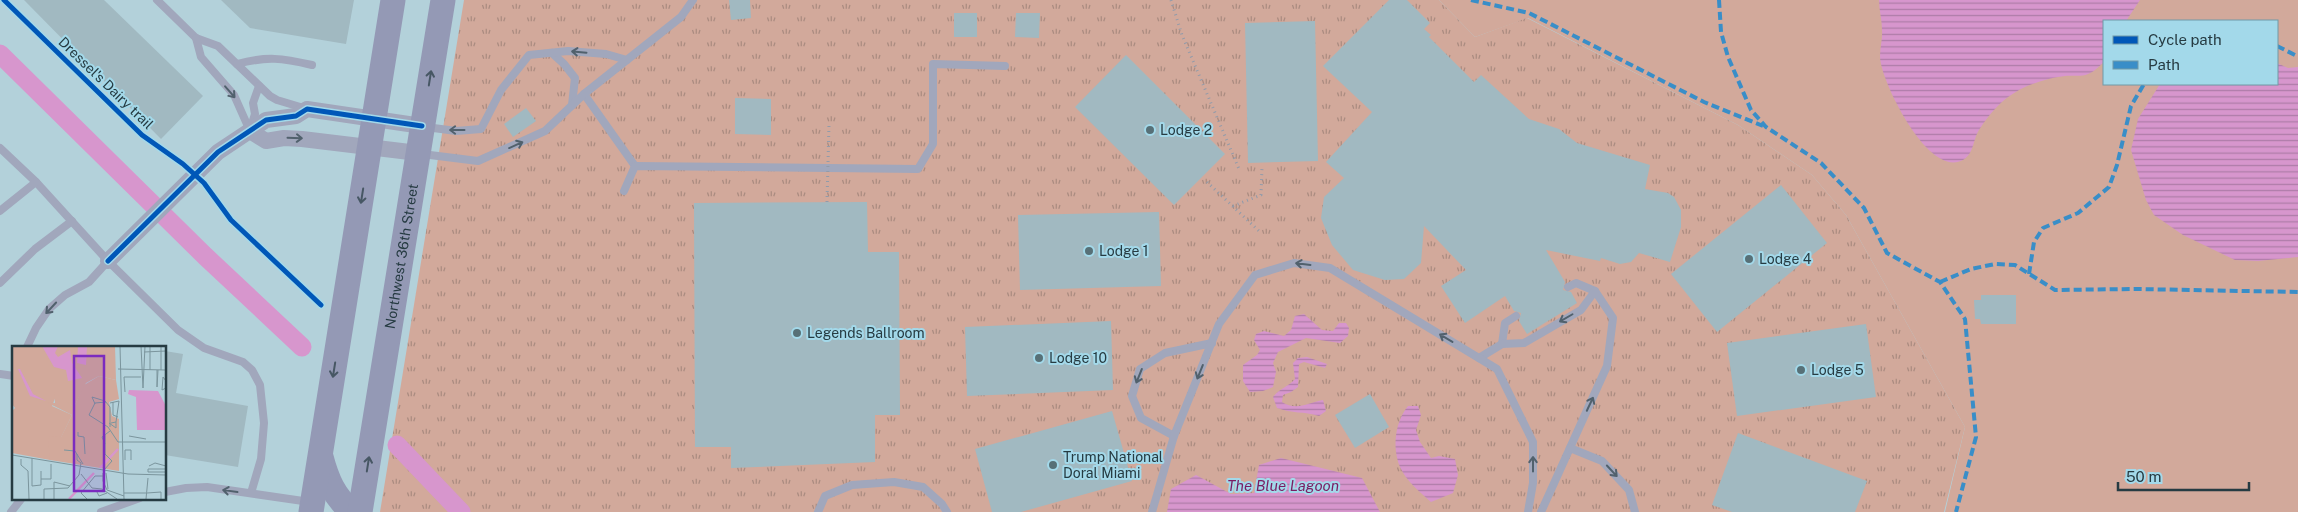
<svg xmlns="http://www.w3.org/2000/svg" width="2298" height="512" viewBox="0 0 2298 512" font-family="'Public Sans',sans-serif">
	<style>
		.grass { fill: #d2a99b; fill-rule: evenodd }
		.park { fill: url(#park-tufts) }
		.water { fill: url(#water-rules) }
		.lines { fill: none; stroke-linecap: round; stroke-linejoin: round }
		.canal { stroke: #d796cd; stroke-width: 19 }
		.building { fill: #a1b9c1 }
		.path { stroke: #919baa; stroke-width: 3; stroke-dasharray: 1 4; stroke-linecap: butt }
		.lane { stroke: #a1a7bc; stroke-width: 8 }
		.street { stroke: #a1a7bc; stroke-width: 16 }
		.primary { stroke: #9499b5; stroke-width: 25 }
		.path-bridge { stroke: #919baa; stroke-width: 3; stroke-dasharray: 1 4; stroke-linecap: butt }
		.quiet { stroke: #398ec8; stroke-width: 4; stroke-dasharray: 8 4; stroke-linecap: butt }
		.cycleway-casing { stroke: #a3d9ea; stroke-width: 8 }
		.cycleway { stroke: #0057b8; stroke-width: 5 }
		.oneway { stroke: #51616d }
		.oneway2 { stroke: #475764 }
		.poi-dot { fill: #577077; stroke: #a3d9ea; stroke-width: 2 }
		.labels { text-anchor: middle; stroke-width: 4; stroke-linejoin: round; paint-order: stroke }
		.street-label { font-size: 14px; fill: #263b42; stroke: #a3d9ea }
		.poi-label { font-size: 14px; fill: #263b42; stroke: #a3d9ea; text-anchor: start }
		.water-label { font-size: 15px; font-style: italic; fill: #7a1d63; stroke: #a3d9ea }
		.inset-river { fill: none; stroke: #d796cd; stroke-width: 2.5 }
		.inset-road { fill: none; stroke: #7b959d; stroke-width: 1 }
		.view { fill: #7b2cbf; fill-opacity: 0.15; stroke: #7b2cbf; stroke-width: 2.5 }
		.inset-edge { fill: none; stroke: #263b42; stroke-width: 2.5 }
	</style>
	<defs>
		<pattern id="park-tufts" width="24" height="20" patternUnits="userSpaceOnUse" patternTransform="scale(1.25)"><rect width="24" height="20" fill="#d2a99b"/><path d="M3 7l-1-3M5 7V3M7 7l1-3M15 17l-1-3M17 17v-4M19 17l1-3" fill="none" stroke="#aa8b80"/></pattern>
		<pattern id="water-rules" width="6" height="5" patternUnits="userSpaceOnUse" patternTransform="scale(1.25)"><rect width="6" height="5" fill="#d796cd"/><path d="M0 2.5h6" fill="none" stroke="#ae7ca8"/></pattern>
	</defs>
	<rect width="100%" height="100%" fill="#b3d1da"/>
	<path class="grass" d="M1439,0h859v512h-353l20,-85 -119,-212 -34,-40 -74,-50 -210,-107 -53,19zM2104,21h173v63h-173z"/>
	<path class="park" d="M464,0h975l36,37 52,-19 211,107 74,50 34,40 119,212 -21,85h-1564z"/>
	<g class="water">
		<path d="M1879,0h261l-14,21h-22l-1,42c-5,4 -9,9 -15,11 -6,3 -16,1 -23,2 -12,1 -36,8 -46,14 -18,10 -29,23 -40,40 -6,9 -5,24 -16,30 -34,18 -77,-71 -82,-96 -3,-11 2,-23 1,-34 0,-10 -3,-20 -3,-30z"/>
		<path d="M2277,63l11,5 10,-1v190l-40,4 -23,-1 -52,-25 -29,-20 -8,-15 -15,-50 7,-31 22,-35h117z"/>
		<path d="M1304,314l18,16 11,1 6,-8h7l3,5 -1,8 -8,7 -34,-5 -28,14 -5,11 3,9 -3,15 -10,4 -13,1 -7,-11v-16l14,-10 3,-5 -6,-10 2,-6 8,-3 20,5 7,-6 4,-14z"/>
		<path d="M1307,357l20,7 -2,4 -21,-6 -5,2 -1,23 -7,5 -8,3 -1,7c14,9 26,1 41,-2l3,11 -7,5c-16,-5 -26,-2 -42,-8l-4,-11c7,-9 15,-10 22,-18l-2,-16 5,-5z"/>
		<path d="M1408,406h10l3,9 -5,15 4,12 11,16 8,-2 16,3 3,16 -5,18 -22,9c-11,-10 -25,-21 -31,-35 -8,-20 -5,-45 8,-61z"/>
		<path d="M1281,458l81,20 18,34h-213l4,-23 25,-14 35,19 23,-1 5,-28z"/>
	</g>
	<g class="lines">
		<g class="canal">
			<path d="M0,54l205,202 97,91"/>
			<path d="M397,445l64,67"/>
		</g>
	</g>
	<g class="building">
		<path d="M24,0h80l99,96 -42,43z"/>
		<path d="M221,0h133l-8,44 -96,-16z"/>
		<path d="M729,0h21l1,18 -20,2z"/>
		<path d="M1389,0h18l23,23 -6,6 7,6 -2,2 45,45 7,-7 48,44 30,10 18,14 73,22 -5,24 23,4 6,4 7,13v17l-11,35 -31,-9 -8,9 -11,2 -19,-6 -1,3 -54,-11 19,32 -2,8 8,2 6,11 -50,31 -8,-13 2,-8 -7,-2 -9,-15 -40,27 -24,-37 25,-16 -42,-44 -3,37 -17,16 -19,1 -32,-10 -21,-25 -11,-27 3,-21 20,-19 -18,-16 46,-50 -49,-46z"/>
		<rect x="954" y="13" width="23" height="24"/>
		<path d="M1016,13h24l-1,25 -24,-1z"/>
		<path d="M1315,21l3,140 -70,2 -3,-140z"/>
		<path d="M1126,55l99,99 -51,51 -99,-98z"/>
		<path d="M735,98l36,1v36l-36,-1z"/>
		<path d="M526,108l10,13 -23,16 -9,-13z"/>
		<path d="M1781,185l46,58 -110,89 -46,-58z"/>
		<path d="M867,202l1,50h31l1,163h-25v47l-144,6v-21h-36l-1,-244z"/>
		<path d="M1159,212l2,74 -141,4 -2,-75z"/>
		<path d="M1981,295h35v29h-35l-1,-5h-5l-1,-19h7z"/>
		<path d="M1111,321l2,69 -146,6 -2,-69z"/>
		<path d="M1866,324l10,73 -139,19 -10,-73z"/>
		<path d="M165,351l18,3 -7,39 72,13 -10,61 -73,-12z"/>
		<path d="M1370,394l19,33 -34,21 -20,-33z"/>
		<path d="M1112,411l20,70 -111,31h-29l-17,-63z"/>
		<path d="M1738,433l129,48 -12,31h-123l-20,-7z"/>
	</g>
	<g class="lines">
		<g class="path">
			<path d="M1171,0l11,35 57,134"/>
			<path d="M1207,182l52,49"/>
			<path d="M1233,206l28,-11 1,-27"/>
		</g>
		<g class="lane">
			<path d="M157,0l39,38 22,8 52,50 7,4 30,9"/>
			<path d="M196,38l5,19 33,38 16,36"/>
			<path d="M552,53l12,11 11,14 -3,27"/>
			<path d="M237,64c30,-8 45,-6 75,1"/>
			<path d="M584,94l51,72"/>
			<path d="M251,127l4,-13 -2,-11 6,-17"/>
			<path d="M426,127l30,4 25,-2 20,-39 28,-35 39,-4 38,3 21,6"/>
			<path d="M0,148l36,34 72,79 70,69 26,18 39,14 9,8 8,15 4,38 -3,36 -10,34"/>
			<path d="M422,154l56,7 67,-30 39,-37 97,-77 12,-17"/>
			<path d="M624,191l11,-25 283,3 15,-25v-80l72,2"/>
			<path d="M0,211l36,-29"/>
			<path d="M0,283l35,-34 37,-28"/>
			<path d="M1568,287l8,-4 19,8"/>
			<path d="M1502,344l3,-21 11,-7"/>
			<path d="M27,347l9,-19 13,-19 16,-14 24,-13 19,-21"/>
			<path d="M1479,358l23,-14 22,-1 57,-33 14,-19 18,27 -6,48 -66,146"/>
			<path d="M0,374l14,2"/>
			<path d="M1174,436l-33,-18 -9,-22 8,-27 25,-16 47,-10"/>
			<path d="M1570,448l32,13 27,29 6,22"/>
			<path d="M165,492l21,-4 21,-1 103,15"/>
			<path d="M11,512l11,-14"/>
			<path d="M101,512l39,-14"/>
			<path d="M818,512l7,-16 27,-11 42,-3 29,5 19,17 5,8"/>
			<path d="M1152,512l22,-76 45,-112 36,-49 39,-12 36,5 167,101 36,73v41l-5,29"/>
		</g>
		<g class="street">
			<path d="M250,131l16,10 18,-3 18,1 116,14"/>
			<path d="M108,261l110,-109 48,-32 30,-4 11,-7 115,17"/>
		</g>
		<g class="primary">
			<path d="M321,457c6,23 13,39 31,55"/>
			<path d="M311,512l82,-512"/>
			<path id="s1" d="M360,512l83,-512"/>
		</g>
		<path class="path-bridge" d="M827,202l2,-78"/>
		<g class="quiet">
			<path d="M1471,0l58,13 175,89 59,24"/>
			<path d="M1719,0l2,32 7,25 23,53 15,17 55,36 43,45 23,45 53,29 25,37 11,118 -20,75"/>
			<path d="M2277,46l18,9 3,-1"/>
			<path d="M2029,274l5,-32 9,-14 35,-15 31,-26 8,-22 14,-59 13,-22"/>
			<path d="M1940,282l31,-13 24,-5 20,1 40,25 81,-1 162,3"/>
		</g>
		<defs>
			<g id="cycleway">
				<path d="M4,0l138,135 41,29 21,19 27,37 90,85"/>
				<path d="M108,261l110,-109 48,-32 30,-4 11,-7 115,17"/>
			</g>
		</defs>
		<use href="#cycleway" class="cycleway-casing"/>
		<use href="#cycleway" class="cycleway"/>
	</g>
	<defs><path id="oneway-shaft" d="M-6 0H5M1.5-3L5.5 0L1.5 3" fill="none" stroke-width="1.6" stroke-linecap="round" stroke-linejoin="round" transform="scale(1.25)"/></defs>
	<g class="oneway">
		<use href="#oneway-shaft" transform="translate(579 52) rotate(-175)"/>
		<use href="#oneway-shaft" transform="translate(230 92) rotate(49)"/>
		<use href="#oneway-shaft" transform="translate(457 130) rotate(180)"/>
		<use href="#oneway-shaft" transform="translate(295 138) rotate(2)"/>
		<use href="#oneway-shaft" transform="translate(516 145) rotate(-24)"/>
		<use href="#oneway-shaft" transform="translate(1303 264) rotate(-173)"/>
		<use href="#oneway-shaft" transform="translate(51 308) rotate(133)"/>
		<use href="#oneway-shaft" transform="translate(1566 318) rotate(150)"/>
		<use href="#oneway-shaft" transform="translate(1446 338) rotate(-149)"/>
		<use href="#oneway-shaft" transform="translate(1200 372) rotate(112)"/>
		<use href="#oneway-shaft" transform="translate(1139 376) rotate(112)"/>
		<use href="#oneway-shaft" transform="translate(1590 404) rotate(-65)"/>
		<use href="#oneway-shaft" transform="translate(1533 464) rotate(-90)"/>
		<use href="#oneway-shaft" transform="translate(1612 471) rotate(47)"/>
		<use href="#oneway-shaft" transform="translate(230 491) rotate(-172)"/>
	</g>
	<g class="oneway2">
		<use href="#oneway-shaft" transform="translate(430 78) rotate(-81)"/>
		<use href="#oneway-shaft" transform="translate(362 196) rotate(99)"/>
		<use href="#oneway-shaft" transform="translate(334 370) rotate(99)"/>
		<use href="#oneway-shaft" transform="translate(368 464) rotate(-81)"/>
	</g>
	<g class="poi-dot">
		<circle cx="1150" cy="130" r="5"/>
		<circle cx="1089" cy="251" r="5"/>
		<circle cx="1749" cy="259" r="5"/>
		<circle cx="797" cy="333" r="5"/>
		<circle cx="1039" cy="358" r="5"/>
		<circle cx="1801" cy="370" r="5"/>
		<circle cx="1053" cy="465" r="5"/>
	</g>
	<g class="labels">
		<g class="street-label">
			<text transform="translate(106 83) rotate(44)" y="5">Dressel's Dairy trail</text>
			<text dy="5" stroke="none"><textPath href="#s1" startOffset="259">Northwest 36th Street</textPath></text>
		</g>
		<g class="poi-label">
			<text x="1160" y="135">Lodge 2</text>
			<text x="1099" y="256">Lodge 1</text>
			<text x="1759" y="264">Lodge 4</text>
			<text x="807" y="338">Legends Ballroom</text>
			<text x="1049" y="363">Lodge 10</text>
			<text x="1811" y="375">Lodge 5</text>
			<text x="1063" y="462">Trump National<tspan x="1063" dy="16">Doral Miami</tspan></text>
		</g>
		<g class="water-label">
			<text x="1283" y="491">The Blue Lagoon</text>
		</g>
	</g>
	<g transform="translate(12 346)">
		<rect width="154" height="154" fill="#b3d1da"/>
		<path d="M0,0h103l1,34 -17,-4 -13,7 -12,24 -18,-11 -4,10 20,9 -22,45 -38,-7v-42l3,-3 -3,-4z" fill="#d2a99b"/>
		<path d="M87,30l17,4 3,19 -10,3 3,14 7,3v52l-69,-11 -2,-24 13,1 11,-22 -26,-13 9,1 -1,-11 20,15 10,-22z" fill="#d2a99b"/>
		<path d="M30,0h16l-3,7 3,4 12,-7 2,13 10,15 -14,3 -2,-11 -12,-3zM60,0h15l-1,19 -9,-2 1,-16zM6,23h2l13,25 13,7 -16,-5zM117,44l29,1 8,15v24h-29l-1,-33 -8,-3z" fill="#d796cd"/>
		<path class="inset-river" d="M88,122l18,-19M57,153l25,-26"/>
		<path class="inset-road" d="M108,0l4,153M129,0l2,42 2,-42M149,0v24M154,0v21M132,6l22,-1M106,23l48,1M138,24v-24M145,24v17l1,-17M154,35l-3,-4 -1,13 4,-2M113,46l-1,-15h17M94,56l-11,1 -6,12 19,12 10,15h48M101,56v13l5,2M98,57l9,-2 -3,21M83,58l-3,-7 13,4 5,6v20M97,77l7,5v-6l-5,1M66,86v4l6,1 1,17M117,90l17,3M93,98l-3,-7 8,-6M52,104l11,1 8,13M0,109l116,19 38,1M20,112v28l9,-1v-14M9,113v6l7,6 1,28M113,114v-10h6v10M137,120l6,-3 11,3M154,123h-18v3h18M92,124l8,-9 -7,-7v-19M91,127v8l4,9 17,6M94,127l2,16M69,128l11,14 10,1 15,10M29,133h10v-15M84,144l3,6 8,-3M112,147h22M135,147l14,-1v7M32,153v-10l24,-1 11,-13 2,-12 -4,-3v-6M42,153v-17l16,4M75,153l-6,-6 14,-17h8M134,153l2,-21"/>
		<path class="view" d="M62,10h30v135h-30z"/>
		<rect width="154" height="154" class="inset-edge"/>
	</g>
	<rect x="2103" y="20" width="175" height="65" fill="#a3d9ea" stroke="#719aa7"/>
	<rect x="2113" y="36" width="25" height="8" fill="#0057b8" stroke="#719aa7"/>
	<text x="2148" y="45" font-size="15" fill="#263b42">Cycle path</text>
	<rect x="2113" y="61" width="25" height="8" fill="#398ec8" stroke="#719aa7"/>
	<text x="2148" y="70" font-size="15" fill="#263b42">Path</text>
	<path d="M2118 482v8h131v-8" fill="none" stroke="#263b42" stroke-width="2.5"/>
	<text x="2126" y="482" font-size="15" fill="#263b42" stroke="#a3d9ea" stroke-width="4" paint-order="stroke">50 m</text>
</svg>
